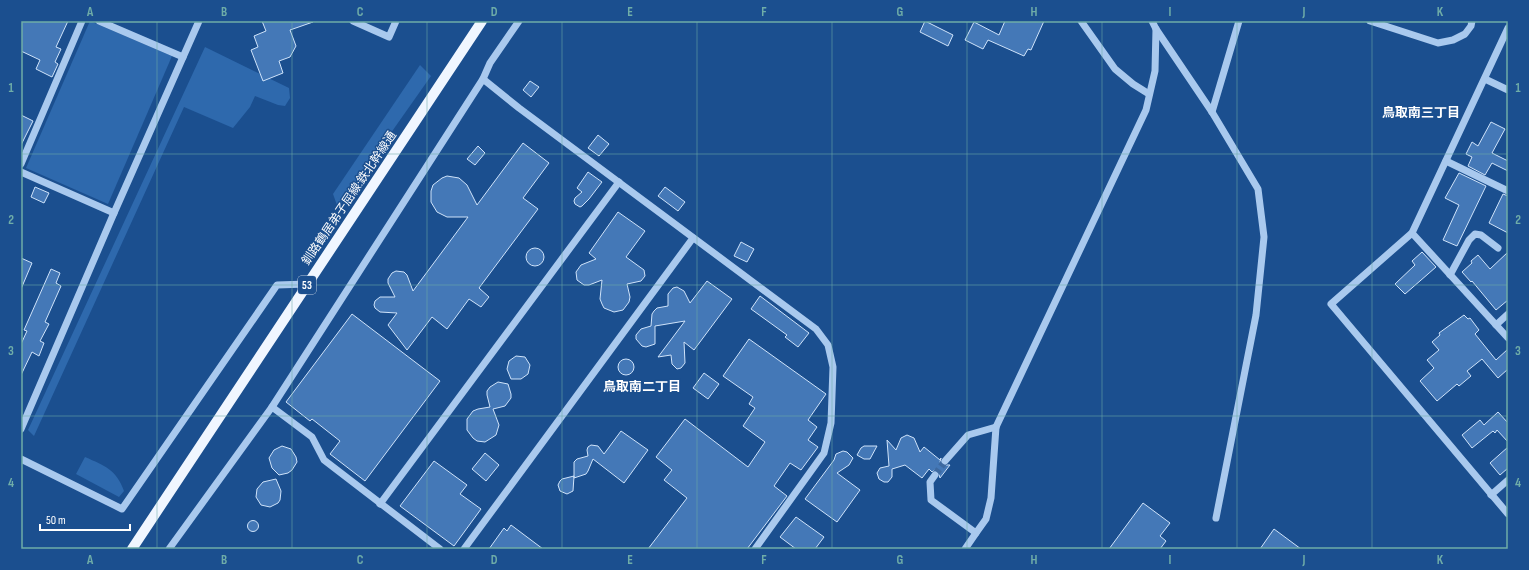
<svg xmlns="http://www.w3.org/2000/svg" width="1529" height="570" viewBox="0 0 1529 570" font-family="'Sofia Sans Condensed','Noto Sans JP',sans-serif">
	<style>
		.green { fill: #2e69ad }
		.building { fill: #4478b7; stroke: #cfe3fa }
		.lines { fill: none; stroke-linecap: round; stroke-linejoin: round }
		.minor-tunnel { stroke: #3d69a0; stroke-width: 7; stroke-dasharray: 7 3.5; stroke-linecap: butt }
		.minor { stroke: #a9c9ee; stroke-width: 7 }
		.major { stroke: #f0f6ff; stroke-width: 10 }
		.grid { fill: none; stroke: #6fada8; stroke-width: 1; stroke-opacity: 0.55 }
		.labels { text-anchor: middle; stroke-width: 3; stroke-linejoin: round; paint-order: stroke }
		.shield { fill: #1b4f8f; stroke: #bbcadd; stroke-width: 1 }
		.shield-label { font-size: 11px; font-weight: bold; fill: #fff }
		.street-label { font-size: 12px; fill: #fff; stroke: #1b4f8f }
		.neighbourhood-label { font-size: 13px; font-weight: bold; fill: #fff; stroke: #1b4f8f }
		.neatline { fill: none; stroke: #6fada8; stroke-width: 1.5 }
		.grid-label { font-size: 13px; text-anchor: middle; font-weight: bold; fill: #6fada8 }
	</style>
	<rect width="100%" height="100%" fill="#1b4f8f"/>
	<g class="green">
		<path d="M90,21l82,35 -64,148 -82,-36z"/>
		<path d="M205,47l84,41 1,10 -5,8 -7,-1 -23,-9 -5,11 -17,21 -49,-21 -150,329 -6,-6z"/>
		<path d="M420,65l11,11 -93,132 -5,-14z"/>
		<path d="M85,457c20,9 31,12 39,34l-5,6 -43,-23z"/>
	</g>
	<g class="building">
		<path d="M21,21h47l-12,26 5,2 -6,13 3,2 -6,13 -16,-8 4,-9 -19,-9z"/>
		<path d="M262,21l51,1 -23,8 6,16 -6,11 -11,4 4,12 -20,8 -12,-31 7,-3 -4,-11 12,-5z"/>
		<path d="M925,21l28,14 -5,11 -28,-14z"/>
		<path d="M1005,21h39l-13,29 -3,-1 -4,7 -36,-16 -5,9 -18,-9 9,-18 25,13z"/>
		<path d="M530,81l9,6 -8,10 -8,-7z"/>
		<path d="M21,115l12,6 -12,24z"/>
		<path d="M1491,122l14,7 -13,24 16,8v10l-16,-8 -7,12 -17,-9 4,-9 -6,-3 6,-12 6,4z"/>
		<path d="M598,135l11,9 -10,12 -11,-8z"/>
		<path d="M523,143l26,20 -26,35 15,11 -59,79 10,9 -8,10 -12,-8 -22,30 -15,-12 -25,33 -19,-25 9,-12 -17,-1 -5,-4 -1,-3 1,-4 5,-4h15l-7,-14v-4l4,-6 4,-2 8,1 3,3 6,16 55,-74h-21l-10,-5 -6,-10v-11l2,-6 9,-7 5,-2 12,2 8,7 10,20z"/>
		<path d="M478,146l7,7 -10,12 -8,-6z"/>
		<path d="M588,172l14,10 -13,17 -7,7 -2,1 -5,-3 -1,-3 1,-3 7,-6 -5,-4z"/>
		<path d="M1459,173l27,13 -29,60 -14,-6 16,-35 -14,-7z"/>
		<path d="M35,187l14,6 -5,10 -13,-6z"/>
		<path d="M665,187l20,15 -7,9 -20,-15z"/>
		<path d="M1503,194l5,2v37l-19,-10z"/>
		<path d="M618,212l27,19 -19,26 18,13 1,6 -4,5 -14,3 3,13 -1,5 -6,8 -9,2 -10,-4 -2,-4 -2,-5 2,-19 -13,5h-5l-7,-5 -1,-8 5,-7 15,-6 -7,-6z"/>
		<path d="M741,242l13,7 -7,13 -13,-6z"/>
		<circle cx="535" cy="257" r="9"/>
		<path d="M1422,252l14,15 -31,27 -10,-10 20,-19 -3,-4z"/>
		<path d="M1508,252v48l-12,10 -24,-29 -1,1 -9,-10 10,-9 -1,-2 7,-6 12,14z"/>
		<path d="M21,258l11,5 -11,26z"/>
		<path d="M51,269l9,4 -4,10 5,3 -16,36 4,2 -9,17 4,2 -5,13 -7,-4 -11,23v-31l6,-13 -3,-1z"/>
		<path d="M707,281l25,18 -38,51 -10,-8 1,21 -4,5 -4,1 -5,-5 -1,-9 -13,2 27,-36 -30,5v18l-9,3 -4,-1 -6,-7v-4l5,-6 10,-3 1,-12 2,-3 3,-3 11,-2v-12l5,-6 4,-1 7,4 6,12z"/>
		<path d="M760,296l49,37 -11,14 -13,-10 2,-2 -36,-26z"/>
		<path d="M352,314l88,67 -75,100 -35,-27 10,-13 -28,-22 -2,2 -24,-19z"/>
		<path d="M1464,315l4,4 2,-1 9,12 -4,4 21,26 12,-11v20l-10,9 -16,-19 -15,12 4,5 -12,10 -2,-2 -20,17 -17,-20 14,-13 -7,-8 12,-10 -7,-8 8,-7 -1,-2z"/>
		<path d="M749,339l77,55 -18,26 9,7 -9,13 10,7 -17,23 -11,-7 -16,23 13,10 -40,53h-99l39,-51 -23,-18 8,-10 -16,-13 29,-38 63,48 17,-25 -22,-16 12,-18 -6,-4 4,-7 -30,-21z"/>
		<path d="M516,356l9,1 5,8 -2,9 -7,5h-10l-4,-10 2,-8z"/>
		<circle cx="626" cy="367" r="8"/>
		<path d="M704,373l15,11 -11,15 -15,-11z"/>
		<path d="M498,382l10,2 3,10v4l-6,8 -12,3 6,16 -3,10 -11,7 -8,-1 -4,-3 -6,-8v-11l6,-8 5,-2 12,-2 -3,-12v-4l3,-4z"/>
		<path d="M1498,412l10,11v19l-11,-12 -2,3 -2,-2 -21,17 -10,-13 18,-15 4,5z"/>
		<path d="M621,431l27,19 -24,33 -31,-24 -5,12 -2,3 -12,4v-2l-1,15 -6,3 -7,-3 -2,-6 2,-4 2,-2 12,-3v-14l3,-3 11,-3 -1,-6 1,-3 3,-2 7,1 6,8z"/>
		<path d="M907,435l7,3 6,14 4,-5 16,13 1,-2 -1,4 2,3h8l-10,13 -2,-7 -3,-1 -3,2 -3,-3 -7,9 -17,-13 -13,4v8l-4,5h-4l-5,-3 -2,-6 3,-5 9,-2 -2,-26 9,10 5,-12z"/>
		<path d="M282,446l9,3 5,8 1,5 -5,8 -4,3 -9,2 -7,-7 -3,-10 5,-8z"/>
		<path d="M864,446h13l-7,13h-6l-7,-4 4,-7z"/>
		<path d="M1508,447v21l-8,7 -10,-12z"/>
		<path d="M843,451l4,1 6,6 -4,7 -12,8 23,17 -23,32 -32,-23 29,-39 2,-6z"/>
		<path d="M485,453l14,12 -13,16 -14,-12z"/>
		<path d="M434,461l33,24 -7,9 21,15 -27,37 -54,-40z"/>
		<path d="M276,479l5,12 -1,9 -2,3 -8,4 -9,-2 -5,-8 1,-8 6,-7z"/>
		<path d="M1143,503l27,20 -10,13 6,5 -6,8h-51z"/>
		<path d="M796,517l28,20 -9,12h-19l-16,-12z"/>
		<circle cx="253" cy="526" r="5.5"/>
		<path d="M511,525l32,24h-54l15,-21 3,3z"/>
		<path d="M1274,529l27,20h-41z"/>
	</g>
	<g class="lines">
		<path class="minor-tunnel" d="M935,475l10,-14"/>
		<g class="minor">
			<path d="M99,21l84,36"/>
			<path d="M353,21l36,16 7,-16"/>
			<path d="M1081,21l34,48 18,15 16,10"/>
			<path d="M1152,21l4,8 56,83 46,77 6,48 -8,78 -40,203"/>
			<path d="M1370,21l68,22 15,-3 12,-6 6,-8 1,-5"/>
			<path d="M1508,28l-96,205 -81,71 177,210"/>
			<path d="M483,79l36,29 297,221 12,16 5,22 -2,56 -7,30 -69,96"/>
			<path d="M1485,79l23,11"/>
			<path d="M1212,112l27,-91"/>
			<path d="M1446,161l62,30"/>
			<path d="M21,164l61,-143"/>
			<path d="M21,172l93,41"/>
			<path d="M1412,233l96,105"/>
			<path d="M1450,275l19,-35 6,-6 6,1 17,13"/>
			<path d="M1496,325l12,-11"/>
			<path d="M272,407l211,-328 7,-16 29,-42"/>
			<path d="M21,429l93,-216 85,-192"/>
			<path d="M21,459l101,50 155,-224 30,-1"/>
			<path d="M945,461l23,-26 28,-8"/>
			<path d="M935,475l-5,7 1,18 45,33 10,-14 5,-21 5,-71 150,-317 9,-39 1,-42"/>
			<path d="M1491,495l17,-15"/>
			<path d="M380,504l239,-322"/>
			<path d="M169,549l103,-142 40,30 12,23 116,89"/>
			<path d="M464,549l229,-311"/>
			<path d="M965,549l11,-16"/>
		</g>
		<path class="major" d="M132,549l350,-528"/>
	</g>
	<path class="grid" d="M157,21v528M292,21v528M427,21v528M562,21v528M697,21v528M832,21v528M967,21v528M1102,21v528M1237,21v528M1372,21v528M21,154h1487M21,285h1487M21,416h1487"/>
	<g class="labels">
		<rect class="shield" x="298" y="276" width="18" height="18" rx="3"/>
		<g class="shield-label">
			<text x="307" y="289">53</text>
		</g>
		<g class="street-label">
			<text transform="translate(349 198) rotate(-56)" y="4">釧路鶴居弟子屈線:鉄北幹線通</text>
		</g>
		<g class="neighbourhood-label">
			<text x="1421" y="117">鳥取南三丁目</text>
			<text x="642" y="391">鳥取南二丁目</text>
		</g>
	</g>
	<rect width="1529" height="570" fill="none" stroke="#1b4f8f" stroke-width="44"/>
	<path d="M40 524v6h90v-6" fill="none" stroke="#ffffff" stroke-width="2"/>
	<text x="46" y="524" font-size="12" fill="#ffffff" stroke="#1b4f8f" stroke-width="3" paint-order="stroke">50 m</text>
	<rect x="22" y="22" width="1485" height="526" class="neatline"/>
	<g class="grid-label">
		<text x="90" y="16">A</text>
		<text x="224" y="16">B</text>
		<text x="360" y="16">C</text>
		<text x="494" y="16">D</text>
		<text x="630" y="16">E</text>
		<text x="764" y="16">F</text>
		<text x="900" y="16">G</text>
		<text x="1034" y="16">H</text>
		<text x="1170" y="16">I</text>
		<text x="1304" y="16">J</text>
		<text x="1440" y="16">K</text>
		<text x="11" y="92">1</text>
		<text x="1518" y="92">1</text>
		<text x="11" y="224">2</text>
		<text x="1518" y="224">2</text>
		<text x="11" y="355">3</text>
		<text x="1518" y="355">3</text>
		<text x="11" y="487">4</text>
		<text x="1518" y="487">4</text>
		<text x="90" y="564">A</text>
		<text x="224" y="564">B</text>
		<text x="360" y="564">C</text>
		<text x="494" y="564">D</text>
		<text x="630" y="564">E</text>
		<text x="764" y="564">F</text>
		<text x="900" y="564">G</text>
		<text x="1034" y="564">H</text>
		<text x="1170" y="564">I</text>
		<text x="1304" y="564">J</text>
		<text x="1440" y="564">K</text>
	</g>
</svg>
